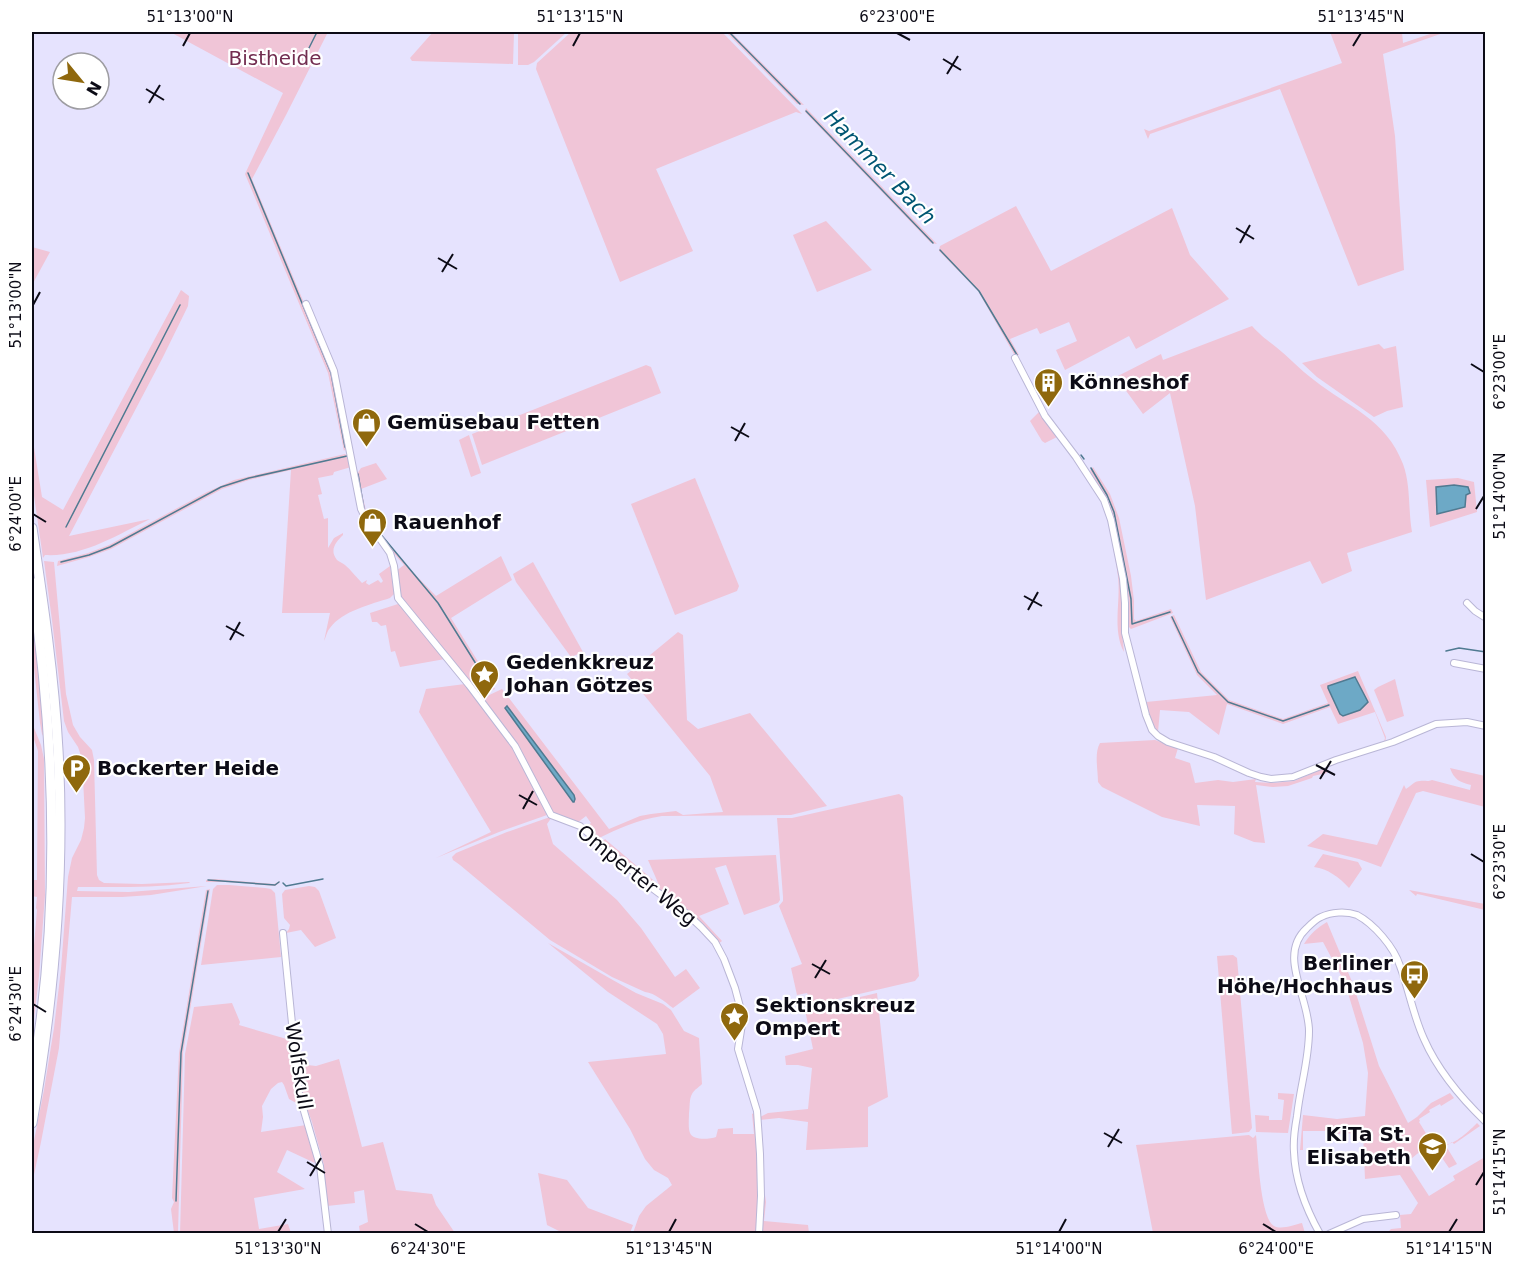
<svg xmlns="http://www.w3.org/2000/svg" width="1517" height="1265" viewBox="0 0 1517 1265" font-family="'DejaVu Sans',sans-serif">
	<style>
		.green { fill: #f0c5d7; fill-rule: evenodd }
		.water { fill: #6da9c6; stroke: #507a91; stroke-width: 1.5 }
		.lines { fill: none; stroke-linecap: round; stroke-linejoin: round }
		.stream { stroke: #507a91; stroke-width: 1.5 }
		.minor-casing { stroke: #b9b6d6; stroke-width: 8 }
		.highway-casing { stroke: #b9b6d6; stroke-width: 11 }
		.minor { stroke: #fff; stroke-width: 6 }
		.highway { stroke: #fff; stroke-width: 9 }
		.ticks { fill: none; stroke: #0c0b16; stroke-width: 2 }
		.labels { text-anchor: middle; stroke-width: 4.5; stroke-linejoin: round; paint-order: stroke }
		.park-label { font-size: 20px; fill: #722d50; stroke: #fff }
		.poi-label { font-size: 20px; font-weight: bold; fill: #0c0b16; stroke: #fff; text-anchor: start }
		.street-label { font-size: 20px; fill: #0c0b16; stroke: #fff }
		.water-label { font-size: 21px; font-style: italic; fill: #005673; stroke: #fff }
		.neatline { fill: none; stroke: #0c0b16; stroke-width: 2 }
		.ticks-label { font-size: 15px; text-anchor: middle; fill: #0c0b16 }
	</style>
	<rect width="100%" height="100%" fill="#e6e3fe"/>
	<g class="green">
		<path d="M172,32h156l-42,83 -34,64 81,193 14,74 -3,5 -16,-78 -83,-199 38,-81 -111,-60z"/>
		<path d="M433,32h81l-1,32 -101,-3 -2,-3z"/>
		<path d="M518,32h49l-33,30 -6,3h-10z"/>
		<path d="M571,32h151l80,82 -6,-2 -140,57 37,82 -73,31 -84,-213 1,-6z"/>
		<path d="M726,32h5l73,73 -7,-1z"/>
		<path d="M1330,32h72l1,11 33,-11h10l-63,22 12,82 9,134 -46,16 -78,-197 -130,45 -2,5 -4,-10 5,2 193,-68z"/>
		<path d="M806,108l131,136 -6,-1 -126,-131z"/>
		<path d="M1016,206l35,65 121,-63 18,47 39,44 -93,50 -7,-13 -64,34 -9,-20 21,-9 -8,-19 -29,12 -3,-6 -27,11 9,16 -4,1 -37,-65 -39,-40 1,-5z"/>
		<path d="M826,221l46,49 -55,22 -24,-57z"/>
		<path d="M32,247l18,5 -18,33z"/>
		<path d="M181,290l8,6 -1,10 -25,51 -94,179 81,-17c-33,16 -67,38 -105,36l-2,3 -11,-76v-47l10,62 21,13z"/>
		<path d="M1252,326c9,10 14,13 24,21 13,10 24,23 38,33 34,27 72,39 89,84 8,22 5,46 9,68l-65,21 5,18 -30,13 -12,-23 -104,39 -11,-94 -25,-113 -27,21 -27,-37 45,-23 2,6z"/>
		<path d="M1379,344l5,5 12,-3 7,61 -16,4 -13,6 -57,-40 -15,-14z"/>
		<path d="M646,365l5,2 10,26 -179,72 -10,-31z"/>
		<path d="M1039,412l18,25 -12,6 -3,-2 -12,-20z"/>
		<path d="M469,435l12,38 -10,4 -12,-37z"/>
		<path d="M345,454l4,3 2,10 -17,5 -1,3 -15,3 4,16 -4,1 6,24 4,-1v30l6,-10 9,-5v2c-7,7 -14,15 -6,25 2,2 6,3 8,5 6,5 11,12 17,18l5,-3 -1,3 3,2 9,-5 3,3 2,-2 -4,-7 11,-8 4,28 -4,4c-18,6 -48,13 -60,30 -3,3 -4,9 -6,13l6,-28h-48l9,-143 -42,10 -27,9 -111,60 -22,8 -32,9 1,-5 30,-8 21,-8 98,-53 27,-12z"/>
		<path d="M376,463l11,16 -26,10 6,26 7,10 31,39 31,32 65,-40 11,24 -61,38 44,71 -12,5 -6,-1 -74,-92 -4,-9 -3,-21 8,-6 -13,-15 -26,-37 -8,-39 4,-6z"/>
		<path d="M1093,467l17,27 9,24 12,58 3,25v18l2,2 35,-12 2,4 -42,16 -3,-3 1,-24 -15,-83 -8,-22 -16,-26z"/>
		<path d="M695,478l44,108 -2,5 -62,24 -44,-111z"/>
		<path d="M1458,478l16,4 3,30 -47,15 -4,-47z"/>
		<path d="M1108,521l3,6 11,64v41l2,20c-12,-23 -3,-51 -6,-75 -2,-19 -7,-38 -10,-56z"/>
		<path d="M44,561l10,1 12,132 7,31 7,12 12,13 2,10 3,115 2,5 5,3 38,1 48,-2 -1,1c-37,5 -74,4 -111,4l-1,4 52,1 78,-6 -56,9 -29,2h-50l-13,151 -18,94 -9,42v-33l12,-61 10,-62 7,-59 7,-92 4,-19 9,-18 3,-12 1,-10 -3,-59 -4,-12 -10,-15 -4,-11 -12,-101z"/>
		<path d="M533,562l50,90 -12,5 -55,-75 -3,-8z"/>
		<path d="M398,604c40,45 80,91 113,141 14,20 25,48 36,70l-48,17 -63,26 55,-26 -72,-120 7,-23 39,-5 -20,-25 -45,8 -5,-16 -4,1 -5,-27 -5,1 -4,-4h-5l-2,-9z"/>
		<path d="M32,613l4,22 10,106 -4,-7 -2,-11 -8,-74z"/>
		<path d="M1174,615l27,57 28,28 54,19 45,-16 -8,-18 38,-14 28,66 -1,6 -31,8 30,-9 1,-4 -10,-26 -37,12 -8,-17 -47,17 -56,-20 -8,31 -30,-23 -29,-2 -2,22 -7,-11 -5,-19 71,-7 -20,-20 -27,-58zM1354,677l2,1 9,26 -37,-18z"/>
		<path d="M678,632l5,3 4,85 11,9 52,-16 77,93 -36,9 -129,1c-26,4 -42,12 -65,23l-13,-11 7,-5 -5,-7 -9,7 -25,-11 -35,-68 -33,-43 1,-4 17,-8 107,140 31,-13 11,-2 25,-3 7,4 40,-3 -13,-36 -83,-102zM507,707l67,88 1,6z"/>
		<path d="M1395,679l9,37 -17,6 -13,-32 4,-3z"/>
		<path d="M32,723l9,22 3,14 1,136 -6,81 -7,60v-67l5,-59 -1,-2 1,-11 -5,-1v-6h1v-3l-1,-1v-6h5l1,-129c-3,-10 -7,-17 -6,-28z"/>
		<path d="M1155,740l23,8 -3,10 15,5 5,20 23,-3 15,2 23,-3 -1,3 18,1 21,-2 31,-13 2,5 -14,3 -1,2 -24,8 -15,1 -17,-2 9,58 -11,-1 -20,-8 1,-28 -38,-1 3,21 -38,-9 -60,-30 -4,-5c0,-12 -4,-29 2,-39z"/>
		<path d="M1450,768l35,8v31l-62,-16 -7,2 -35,74 -22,-8 -52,-13 16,-12 54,11 27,-60 2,4c5,-3 8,-8 14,-8 5,-1 7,1 12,-1l38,10 1,-5c-11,-3 -17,-5 -21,-17z"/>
		<path d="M899,794l4,3 16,179 -4,5 -103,24 -5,-12 -10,2 -6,-27 11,-4 -23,-58 4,-5v-4l-6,-79h15z"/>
		<path d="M550,817h2l-5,7 6,20 64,56 24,28 34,49 11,-8 14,19 -27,20c-8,-6 -18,-15 -28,-16l-33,-15 -62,-37 -90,-75 -7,-5 -1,-3 4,-4 51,-21z"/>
		<path d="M605,839l54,46 -11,-25 128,-5 4,45 -2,3 -34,12 -18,-50 -11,3 14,36 -30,12 23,25 -4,3 -117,-101z"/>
		<path d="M1323,854l35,8 4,7 -13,19c-10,-11 -21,-19 -35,-21z"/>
		<path d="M215,879l59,5 6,-3 -1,2 -4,3 -46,-4h-23v-2z"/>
		<path d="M217,885h12l36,3 6,1 4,4 6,64 -80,8 12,-76z"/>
		<path d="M309,886l6,1 4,4 17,47 -21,9 -14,-17 -15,3 3,-4 1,-4 -6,-7 -2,-24 3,-4z"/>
		<path d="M210,889l-27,164 -5,180h-4l-3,-24 3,-7 -2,-4 7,-145 27,-163z"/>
		<path d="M1409,890l76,14v6l-63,-15 -5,-1 -1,2z"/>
		<path d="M1327,922l26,62 26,82 29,57 9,-6 14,-14 19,-10 4,5 -13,8 -1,-2 -11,6 1,2 -11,7 1,2 -1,1 13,21 4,-2c11,12 32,-9 41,-18l3,3 -26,18 -2,-2 -6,4 11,18 -8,4 -9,-13 -18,-5 -15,12 22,34 26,-16 -2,-4 32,-19v76h-98l4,-4 10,-1 -1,-13 11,-1 7,-11 -18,-28 -35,4 -2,-46 -32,1v-3h-28v19h-3l3,-35 34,4 28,-3 3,-43 -5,-30 -18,-60 -22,-41 -19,2c6,-10 13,-16 23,-22z"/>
		<path d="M548,943l63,36 25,14 27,11 8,6 13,21 15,7 3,46c-3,3 -8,6 -10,10 -3,5 -2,13 -3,19 0,6 -1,15 1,20 3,8 20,6 26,4l2,-8 15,-1v6h21l-2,-20 2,-1 4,41 1,41 -3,38h-123l6,-17 7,-10 26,-21 -4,-7 -14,-8 -9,-11 -15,-30 -42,-67 78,-8 -3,-20 -6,-10 -49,-32z"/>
		<path d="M1233,955l4,3 15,170 -3,4 -17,2 -15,-178z"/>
		<path d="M877,993l11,104 -20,10v40l-62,3 2,-28 -29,-4 -19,2v-3l8,-4 40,-4 4,-41 -14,-3h-12l-1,-9 28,-7 -8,-39z"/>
		<path d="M232,1003l8,19 -1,3 51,15 5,56 3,8 -9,-5 -5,-14 -2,-3 -4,1 -7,6 -9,17 1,11 -2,15 45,-7 11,39 -30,-14 -10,22 28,17 -51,9 5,31 29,-5 3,9 -111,1 5,-180 9,-47z"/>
		<path d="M339,1059l23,88 21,-5 13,48 36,4 4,11 19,28h-95l-1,-7 9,-4 -4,-32 -10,2 1,11 -28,3 -5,-40 2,-1 -12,-43 -10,-27 -3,-31 17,2z"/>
		<path d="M1278,1093l16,1 -6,39 -32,-1 -1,-17 14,1v4h13l2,-20 -6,-1z"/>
		<path d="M1249,1135l4,3 3,-3c2,17 4,83 18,91 7,4 20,-1 28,-3l3,10h-152l-17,-88z"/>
		<path d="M538,1173l29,7 21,28 45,17 -3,8h-67l-16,-8z"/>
		<path d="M765,1195l1,7 -2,19 44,4 1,8 -48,1 1,-24z"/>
	</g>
	<g class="water">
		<path d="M1454,485l14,2 2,6 -4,2 -1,12 -28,7 -1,-27z"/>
		<path d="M1355,677l13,25 -8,8 -17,6 -3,-2 -12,-26v-2z"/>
		<path d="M507,706l67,89 1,4 -1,3h-1l-68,-94z"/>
	</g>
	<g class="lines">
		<g class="stream">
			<path d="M729,32l71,72"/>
			<path d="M309,48l8,-16"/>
			<path d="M806,111l127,132"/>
			<path d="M248,173l83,200 14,74"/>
			<path d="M940,250l39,41 38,64"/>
			<path d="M1081,455l3,4"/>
			<path d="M1091,468l16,27 7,17 17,87 1,25 38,-12"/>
			<path d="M358,474l6,35"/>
			<path d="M66,527l114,-222"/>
			<path d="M378,531l60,72 53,85"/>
			<path d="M61,562l28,-7 21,-8 111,-60 28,-9 98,-22"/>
			<path d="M1172,617l26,55 30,30 55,19 46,-16"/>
			<path d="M1446,651l13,-3 27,4"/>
			<path d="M208,880l67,5 4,-3"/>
			<path d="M283,883l3,3 37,-7"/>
			<path d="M176,1201l5,-148 27,-162"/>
		</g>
		<defs>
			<g id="minor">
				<path d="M306,304l28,67 27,138 5,10 24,34 4,13 4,32 71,87 46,61 36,69 29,11 72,62 35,26 14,13 14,15 9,17 11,29 8,30 -5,31 19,62 3,43 1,42 -2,38"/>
				<path d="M1015,358l30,58 31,41 28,43 7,20 12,59 2,24v30l21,82 6,15 6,6 10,6 46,15 35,16 12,4 10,2 22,-2 43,-17 57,-18 43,-18 31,-2 19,4"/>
				<path d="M1467,603l8,8 11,7"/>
				<path d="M1454,663l32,6"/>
				<path d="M283,933l16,161 21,72 8,68"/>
				<path d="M1320,1234c-14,-25 -25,-54 -26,-82 -1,-12 1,-25 3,-36 3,-29 12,-56 12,-85 0,-34 -32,-76 -2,-103 4,-4 9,-9 14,-11 10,-5 25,-6 36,-2 17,9 37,32 43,51 9,24 13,49 24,73 14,32 37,59 62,83"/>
				<path d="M1329,1234l34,-15 33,-4"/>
			</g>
			<g id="highway">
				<path d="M32,528c11,74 22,148 26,222 7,126 -4,249 -26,373"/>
				<path d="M32,582c24,165 29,333 0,498"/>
			</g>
		</defs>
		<use href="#minor" class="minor-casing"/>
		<use href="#highway" class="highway-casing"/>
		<use href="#minor" class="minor"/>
		<use href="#highway" class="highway"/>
	</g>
	<path class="ticks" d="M897,33l13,7M183,46l7,-13M573,46l7,-13M1353,46l8,-13M943,59l18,11M947,74l11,-18M146,89l18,11M149,103l11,-18M1236,228l18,11M1240,243l10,-18M438,258l19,11M442,272l11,-18M33,305l7,-13M1471,364l13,8M731,427l18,10M735,441l10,-18M1476,509l8,-13M33,514l13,8M1024,596l18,10M1028,610l10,-18M226,626l18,10M230,640l10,-18M1316,765l19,10M1320,779l11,-18M519,795l18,10M523,809l10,-18M1471,854l13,8M812,964l18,10M815,978l11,-18M33,1004l13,8M1104,1133l18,10M1108,1147l11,-18M307,1162l18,11M310,1176l11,-18M1476,1185l8,-13M415,1224l13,8M1263,1224l13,8M278,1232l8,-13M669,1232l7,-13M1059,1232l7,-13M1449,1232l8,-13"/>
	<defs>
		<symbol id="building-pin" viewBox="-11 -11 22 30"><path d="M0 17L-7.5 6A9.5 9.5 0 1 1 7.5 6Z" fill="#8f680d" stroke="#fff"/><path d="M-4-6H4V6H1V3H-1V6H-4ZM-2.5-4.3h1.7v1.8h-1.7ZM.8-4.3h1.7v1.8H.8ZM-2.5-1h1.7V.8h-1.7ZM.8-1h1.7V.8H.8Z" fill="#fff"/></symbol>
		<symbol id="shop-pin" viewBox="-11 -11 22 30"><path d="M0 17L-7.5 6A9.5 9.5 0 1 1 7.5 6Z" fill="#8f680d" stroke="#fff"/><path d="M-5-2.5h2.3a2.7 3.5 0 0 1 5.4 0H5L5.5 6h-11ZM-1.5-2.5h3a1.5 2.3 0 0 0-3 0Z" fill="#fff"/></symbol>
		<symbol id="sight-pin" viewBox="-11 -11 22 30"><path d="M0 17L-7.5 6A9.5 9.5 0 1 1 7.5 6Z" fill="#8f680d" stroke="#fff"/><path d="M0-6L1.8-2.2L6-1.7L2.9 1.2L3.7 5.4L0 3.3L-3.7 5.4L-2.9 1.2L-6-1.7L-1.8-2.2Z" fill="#fff"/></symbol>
		<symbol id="parking-pin" viewBox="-11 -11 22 30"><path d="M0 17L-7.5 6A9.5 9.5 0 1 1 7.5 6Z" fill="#8f680d" stroke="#fff"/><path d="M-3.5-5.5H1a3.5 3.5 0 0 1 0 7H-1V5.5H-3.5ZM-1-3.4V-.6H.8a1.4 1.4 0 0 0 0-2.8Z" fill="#fff"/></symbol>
		<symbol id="bus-pin" viewBox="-11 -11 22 30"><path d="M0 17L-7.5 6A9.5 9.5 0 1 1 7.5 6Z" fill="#8f680d" stroke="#fff"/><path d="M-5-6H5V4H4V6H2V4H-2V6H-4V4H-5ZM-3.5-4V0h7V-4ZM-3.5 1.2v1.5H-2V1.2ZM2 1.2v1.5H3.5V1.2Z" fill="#fff"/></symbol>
		<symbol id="school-pin" viewBox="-11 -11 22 30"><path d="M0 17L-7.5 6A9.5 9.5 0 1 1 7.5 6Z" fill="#8f680d" stroke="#fff"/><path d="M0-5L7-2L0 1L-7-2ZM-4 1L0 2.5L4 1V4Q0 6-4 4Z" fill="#fff"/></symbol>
	</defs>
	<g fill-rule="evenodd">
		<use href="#building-pin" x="1032" y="366" width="33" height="45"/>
		<use href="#shop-pin" x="350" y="406" width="33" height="45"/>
		<use href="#shop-pin" x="356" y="506" width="33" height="45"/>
		<use href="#sight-pin" x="468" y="658" width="33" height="45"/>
		<use href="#parking-pin" x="60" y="752" width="33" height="45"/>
		<use href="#bus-pin" x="1398" y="958" width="33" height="45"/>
		<use href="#sight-pin" x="718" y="1000" width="33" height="45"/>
		<use href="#school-pin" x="1416" y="1130" width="33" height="45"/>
	</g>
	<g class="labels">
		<g class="park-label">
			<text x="275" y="65">Bistheide</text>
		</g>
		<g class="poi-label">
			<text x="1069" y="389">Könneshof</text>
			<text x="387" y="429">Gemüsebau Fetten</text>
			<text x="393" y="529">Rauenhof</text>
			<text x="506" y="669">Gedenkkreuz<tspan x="506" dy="23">Johan Götzes</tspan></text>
			<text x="97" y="775">Bockerter Heide</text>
			<text x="1393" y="970" text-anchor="end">Berliner<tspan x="1393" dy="23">Höhe/Hochhaus</tspan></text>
			<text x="755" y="1012">Sektionskreuz<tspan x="755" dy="23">Ompert</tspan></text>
			<text x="1411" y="1141" text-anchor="end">KiTa St.<tspan x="1411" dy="23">Elisabeth</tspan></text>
		</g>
		<g class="street-label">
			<text transform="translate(637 875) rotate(39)" y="7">Omperter Weg</text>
			<text transform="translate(299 1066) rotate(81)" y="7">Wolfskull</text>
		</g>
		<g class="water-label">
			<text transform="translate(880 167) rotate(46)" y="7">Hammer Bach</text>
		</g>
	</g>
	<rect width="1517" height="1265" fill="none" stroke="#ffffff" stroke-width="66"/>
	<g transform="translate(81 81) rotate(120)"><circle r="28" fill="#ffffff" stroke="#9e9da2" stroke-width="1.5"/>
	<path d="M0-4.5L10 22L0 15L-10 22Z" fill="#8f680d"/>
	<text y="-9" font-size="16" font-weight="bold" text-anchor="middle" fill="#0c0b16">N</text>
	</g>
	<rect x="33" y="33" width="1451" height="1199" class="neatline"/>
	<g class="ticks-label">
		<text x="190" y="22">51°13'00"N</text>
		<text x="580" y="22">51°13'15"N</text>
		<text x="897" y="22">6°23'00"E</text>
		<text x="1361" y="22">51°13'45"N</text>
		<text transform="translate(16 305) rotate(-90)" y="5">51°13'00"N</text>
		<text transform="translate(1500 372) rotate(-90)" y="5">6°23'00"E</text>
		<text transform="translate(1500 496) rotate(-90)" y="5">51°14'00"N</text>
		<text transform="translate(16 514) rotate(-90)" y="5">6°24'00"E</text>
		<text transform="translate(1500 862) rotate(-90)" y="5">6°23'30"E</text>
		<text transform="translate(16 1004) rotate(-90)" y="5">6°24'30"E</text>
		<text transform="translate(1500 1172) rotate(-90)" y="5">51°14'15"N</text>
		<text x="278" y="1254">51°13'30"N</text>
		<text x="428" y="1254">6°24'30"E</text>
		<text x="669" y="1254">51°13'45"N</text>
		<text x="1059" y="1254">51°14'00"N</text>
		<text x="1276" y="1254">6°24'00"E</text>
		<text x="1449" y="1254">51°14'15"N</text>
	</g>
</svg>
